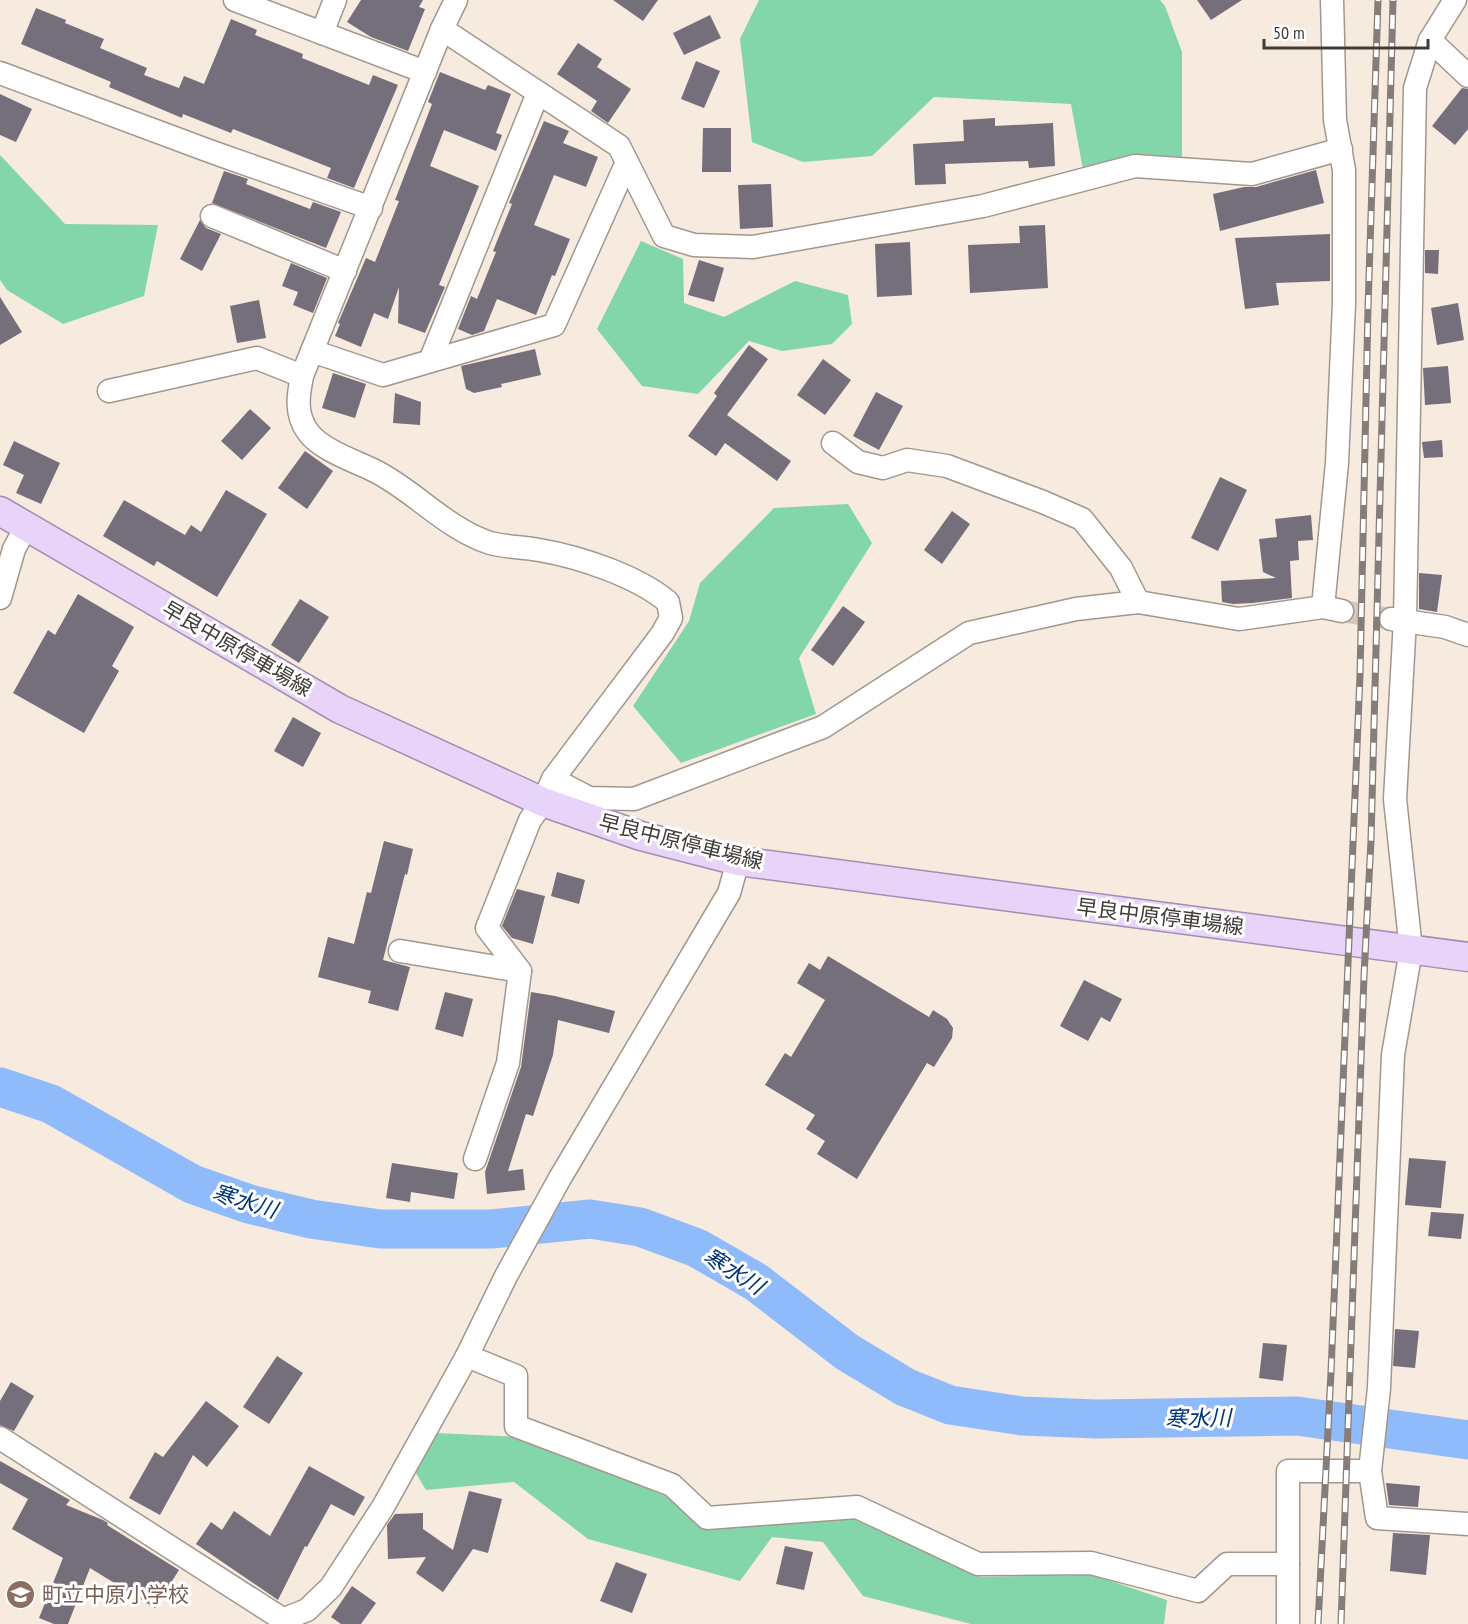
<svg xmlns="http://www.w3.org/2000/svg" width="1468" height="1624" viewBox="0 0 1468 1624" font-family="'PT Sans Narrow','Noto Sans JP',sans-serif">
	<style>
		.green { fill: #83d6a9 }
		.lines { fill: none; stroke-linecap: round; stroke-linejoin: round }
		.river { stroke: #90bbfa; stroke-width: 39 }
		.building { fill: #756f7b }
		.minor-tunnel { stroke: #d3c7bd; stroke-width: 22; stroke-dasharray: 22 11; stroke-linecap: butt }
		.minor-casing { stroke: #a3978d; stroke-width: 25 }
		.major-casing { stroke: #a38db1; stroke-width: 31 }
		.minor { stroke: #fff; stroke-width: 22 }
		.major { stroke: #e8d4f8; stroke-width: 28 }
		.rail-casing { stroke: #857d76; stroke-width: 7 }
		.rail { stroke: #fff; stroke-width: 4.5; stroke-dasharray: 14; stroke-linecap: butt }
		.labels { text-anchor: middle; stroke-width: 6; stroke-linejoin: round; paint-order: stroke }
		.street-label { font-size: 21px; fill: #413c37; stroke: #fff }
		.education-label { font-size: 21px; fill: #785e54; stroke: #fff; text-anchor: start }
		.water-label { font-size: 22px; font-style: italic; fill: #003477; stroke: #fff }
	</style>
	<rect width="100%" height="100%" fill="#f7eadf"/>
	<g class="green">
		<path d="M759,0h401l5,6 17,46v107l-36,-5 -63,16 -12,-66 -137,-7 -62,59 -69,6 -51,-20 -12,-103z"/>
		<path d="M0,155l65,69 93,1 -14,71 -81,28 -56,-34 -7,-10z"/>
		<path d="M641,241l42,18 1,44 40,14 71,-36 53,14 4,29 -20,20 -50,7 -33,-10 -51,53 -56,-8 -45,-57z"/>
		<path d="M848,504l24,39 -73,115 17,56 -135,49 -48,-57 56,-85 11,-38 74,-75z"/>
		<path d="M436,1433l85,4 149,61 32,28 151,-7 127,58 113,-2 74,25 -3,24h-193l-108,-28 -40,-54 -51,-5 -32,44 -152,-42 -74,-57 -88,8 -12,-20z"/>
	</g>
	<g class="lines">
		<path class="river" d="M0,1087l51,17 141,80 57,20 62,15 69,10h111l99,-10 50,8 57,21 59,34 91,70 58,35 45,18 72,11 75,3 200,-3 171,24"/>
	</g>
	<g class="building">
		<path d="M361,0h62l-4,7 6,2 -17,42 -37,-14 -24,-15z"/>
		<path d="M613,0h45l-15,21z"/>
		<path d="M1197,0h45l-31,20z"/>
		<path d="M36,8l30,12 -1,3 39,16 -4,9 47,20 -3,7 35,13 5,-12 20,8 27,-65 26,11 -2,5 48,19 -1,4 67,27 4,-10 25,10 -44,103 -27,-10 4,-10 -98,-39 -2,4 -48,-19 -1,4 -73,-31 2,-5 -90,-38z"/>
		<path d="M710,15l11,23 -37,17 -11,-22z"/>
		<path d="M578,43l24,16 -5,8 34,22 -23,34 -17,-12 6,-10 -40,-27z"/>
		<path d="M696,61l24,10 -16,37 -23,-9z"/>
		<path d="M440,72l45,18 3,-5 23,9 -15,39 6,2 -6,16 -52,-21 -14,36 49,20 -40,99 6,2 -20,46 -27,-10 1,-36 -11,32 -14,-6 -13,34 -26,-11 5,-12 -2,-1 28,-65 9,4 24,-61 -4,-1 37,-96 -4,-2z"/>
		<path d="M1462,88l6,1v40l-13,16 -23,-19z"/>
		<path d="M0,94l32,15 -16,33 -16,-7z"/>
		<path d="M995,118v8l58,-3 2,43 -26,2 -1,-7 -83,3 1,20 -31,1 -2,-41 51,-3 -1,-21z"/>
		<path d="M544,121l25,10 -6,12 35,14 -12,30 -32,-12 -20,50 36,14 -15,37 -3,-1 -16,40 -39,-16 -13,32 -12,4 -14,-6 13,-33 6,3 19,-47 -3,-1 19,-47 -3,-1z"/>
		<path d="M703,128h28v44h-29z"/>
		<path d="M1316,170l8,33 -104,28 -7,-37 31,-7h12z"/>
		<path d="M224,171l24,8 -2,5 64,25 3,-7 28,10 -15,36 -114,-45z"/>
		<path d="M771,184l2,43 -33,2 -2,-44z"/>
		<path d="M200,220l6,8 15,6 -19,37 -22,-12z"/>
		<path d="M1045,225l3,63 -78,5 -2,-48 52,-2 -1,-17z"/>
		<path d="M1330,234v47l-54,2 3,22 -34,4 -10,-71z"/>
		<path d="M910,242l2,53 -35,2 -2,-53z"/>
		<path d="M1425,250h14l-1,24 -13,-1z"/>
		<path d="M699,260l25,8 -10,34 -26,-7z"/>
		<path d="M291,263l36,15 -14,35 -20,-8 5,-13 -16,-6z"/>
		<path d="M0,297l22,35 -22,13z"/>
		<path d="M259,300l7,38 -29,5 -7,-37z"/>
		<path d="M1458,303l6,37 -27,5 -6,-37z"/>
		<path d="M749,345l19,14 -41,56 64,46 -14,20 -52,-38 -9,13 -28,-20 29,-40 -3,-3z"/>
		<path d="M535,349l6,26 -40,9 1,3 -28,6 -8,-4 -5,-23z"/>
		<path d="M823,359l28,21 -26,35 -28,-20z"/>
		<path d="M1448,366l3,37 -26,2 -2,-37z"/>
		<path d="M333,373l33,11 -11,34 -33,-10z"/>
		<path d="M876,392l27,14 -24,44 -26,-14z"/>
		<path d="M395,393l26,9 -1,23 -27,-2z"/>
		<path d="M250,409l21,19 -29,32 -21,-19z"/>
		<path d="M1442,440l1,17 -19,1 -2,-16z"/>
		<path d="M14,441l46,22 -19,41 -25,-11 8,-18 -21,-10z"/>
		<path d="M305,451l28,20 -26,38 -29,-21z"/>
		<path d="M1220,477l27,13 -29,61 -27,-13z"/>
		<path d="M226,490l41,24 -50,83 -60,-36 -3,5 -51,-30 21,-36 61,35 6,-10 10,7z"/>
		<path d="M952,511l18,13 -28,40 -18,-14z"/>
		<path d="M1311,515l2,25 -15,1 1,19 -9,1 2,37 -39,5 -20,1 -11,-2 -1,-21 55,-3 -13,-6 -4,-33 18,-2 -2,-18z"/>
		<path d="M1419,573l23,2 -5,37 -18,-3z"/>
		<path d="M78,594l56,33 -22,39 7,5 -35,62 -71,-40 35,-63 7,5z"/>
		<path d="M300,599l29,18 -30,46 -28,-18z"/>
		<path d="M843,606l22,16 -32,44 -22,-16z"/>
		<path d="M293,717l28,16 -18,34 -29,-16z"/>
		<path d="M384,841l29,8 -6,26 -2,-1 -22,86 27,7 -12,44 -30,-8 3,-12 -53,-14 10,-40 26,7 13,-52 4,1z"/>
		<path d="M557,872l28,8 -6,24 -28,-8z"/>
		<path d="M517,889l28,7 -12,48 -21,-6 -10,-12z"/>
		<path d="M828,956l101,61 4,-7 14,9 6,9 -1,10 -18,29 -7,-4 -70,116 -40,-25 8,-13 -19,-12 9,-14 -50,-30 20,-32 6,4 34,-57 -28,-17 12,-20 11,7z"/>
		<path d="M1084,980l38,19 -12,23 -9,-5 -13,24 -28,-15z"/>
		<path d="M445,992l28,7 -10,38 -28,-8z"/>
		<path d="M531,992l24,4 60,15 -6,22 -51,-13 -5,35 -20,61 -7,-2 -18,57 15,-2 2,21 -38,4 -2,-22 36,-105z"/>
		<path d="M1409,1158l37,3 -5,47 -36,-3z"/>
		<path d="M392,1163l66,10 -4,26 -43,-7 -1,10 -24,-4z"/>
		<path d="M1431,1212l33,2 -3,25 -33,-3z"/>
		<path d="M1395,1329l24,2 -4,37 -22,-2z"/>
		<path d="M1263,1343l24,2 -4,36 -24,-3z"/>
		<path d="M277,1356l26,17 -34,51 -26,-17z"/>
		<path d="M11,1382l23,14 -20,35 -14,-6v-24z"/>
		<path d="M206,1401l33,25 -32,41 -14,-12 -33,60 -31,-17 26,-46 8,5z"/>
		<path d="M0,1461l70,39 -4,5 37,15 5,3 -1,2 72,45 -24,38 -65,-40 -22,56h-14l-15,-6 24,-60 -51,-29 16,-30 -28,-16z"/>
		<path d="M309,1466l56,31 -11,19 -23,-12 -24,43 -2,-1 -27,54 -82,-56 15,-22 11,8 12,-19 36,25z"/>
		<path d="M1386,1483l34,3 -2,21 -29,-2z"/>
		<path d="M469,1491l33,8 -14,54 -15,-4 -30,43 -27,-19 10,-16 -38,2 -1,-34 8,-11 28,-1v16l30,21z"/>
		<path d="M1393,1533l37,2 -4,40 -36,-4z"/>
		<path d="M785,1546l28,6 -9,38 -28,-6z"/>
		<path d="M616,1562l31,12 -15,39 -32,-12z"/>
		<path d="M352,1586l24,17 -15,21h-20l-10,-7z"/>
	</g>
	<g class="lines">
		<path class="minor-tunnel" d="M1342,611l48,8"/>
		<defs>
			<g id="minor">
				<path d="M235,0l190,72"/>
				<path d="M456,0l-14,29 -140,347c-4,20 -7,38 6,56 13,18 47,29 67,39 40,20 70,57 115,72 15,4 33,4 49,7 41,7 98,26 129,52l3,16 -9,16 -109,145 -10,23 -13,18 -43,108 33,43 -12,92 -33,96"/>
				<path d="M1455,0l-25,40 -15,48 -10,532 -10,179 16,151 -18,105 -14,333 -9,83 7,47 91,6"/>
				<path d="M442,29l177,117 45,90 30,9 59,2 230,-41 152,-40 117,8 89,-25"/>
				<path d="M322,33l13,-33"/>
				<path d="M1430,40l38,36"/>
				<path d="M0,73l212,79 159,56"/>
				<path d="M212,216l133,55"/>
				<path d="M312,351l71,24 171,-50 73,-163"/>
				<path d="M430,361l108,-268"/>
				<path d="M109,391l148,-33 45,18"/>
				<path d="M833,443l25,19 25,6 24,-8 40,6 96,36 39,17 39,49 17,34 101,17 84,-12 19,4"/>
				<path d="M0,598l14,-49 12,-22"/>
				<path d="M1323,607l14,-144 7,-160v-133l-9,-50 -3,-120"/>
				<path d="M1391,619l54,8 23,8"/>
				<path d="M553,779l36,19 45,1 189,-72 146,-94 107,-24 62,-7"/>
				<path d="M400,951l120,20"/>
				<path d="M467,1356l49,20v50l156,59 35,33 150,-11 121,57 113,-1 107,28 29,-27h61"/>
				<path d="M0,1438l290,186"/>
				<path d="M282,1620l25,-10 24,-23 52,-80 84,-151 39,-80 54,-98 169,-285 9,-32"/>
				<path d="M1288,1624v-153h82"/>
			</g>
			<path id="major" d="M0,511l340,198 203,93 98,34 97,25 730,96"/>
		</defs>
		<use href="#minor" class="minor-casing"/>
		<use href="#major" class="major-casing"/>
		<use href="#minor" class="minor"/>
		<use href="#major" class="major"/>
		<defs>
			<g id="rail">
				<path d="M1318,1624l13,-252 29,-697 8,-367 10,-308"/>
				<path d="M1341,1624l23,-648 7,-136 22,-840"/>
			</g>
		</defs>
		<use href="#rail" class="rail-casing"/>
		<use href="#rail" class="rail"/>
	</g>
	<defs>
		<symbol id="school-disc" viewBox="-11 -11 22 22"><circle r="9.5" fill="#8d6e63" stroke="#fff"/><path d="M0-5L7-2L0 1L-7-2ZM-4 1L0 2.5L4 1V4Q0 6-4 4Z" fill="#fff"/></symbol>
	</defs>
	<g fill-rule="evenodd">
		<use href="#school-disc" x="4" y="1578" width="33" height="33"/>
	</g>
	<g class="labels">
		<g class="street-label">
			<text transform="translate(237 649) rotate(30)" y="7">早良中原停車場線</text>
			<text transform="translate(681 842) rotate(14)" y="7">早良中原停車場線</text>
			<text transform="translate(1160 917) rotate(7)" y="7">早良中原停車場線</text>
		</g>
		<g class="education-label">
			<text x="42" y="1602">町立中原小学校</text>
		</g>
		<g class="water-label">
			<text transform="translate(245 1201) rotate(17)" y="8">寒水川</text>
			<text transform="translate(734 1271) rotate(32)" y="8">寒水川</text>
			<text transform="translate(1198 1418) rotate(-1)" y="8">寒水川</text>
		</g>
	</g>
	<path d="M1264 39v9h164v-9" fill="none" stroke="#413c37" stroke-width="3"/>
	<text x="1273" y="39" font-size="18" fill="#413c37" stroke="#ffffff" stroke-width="4.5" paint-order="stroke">50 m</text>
</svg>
